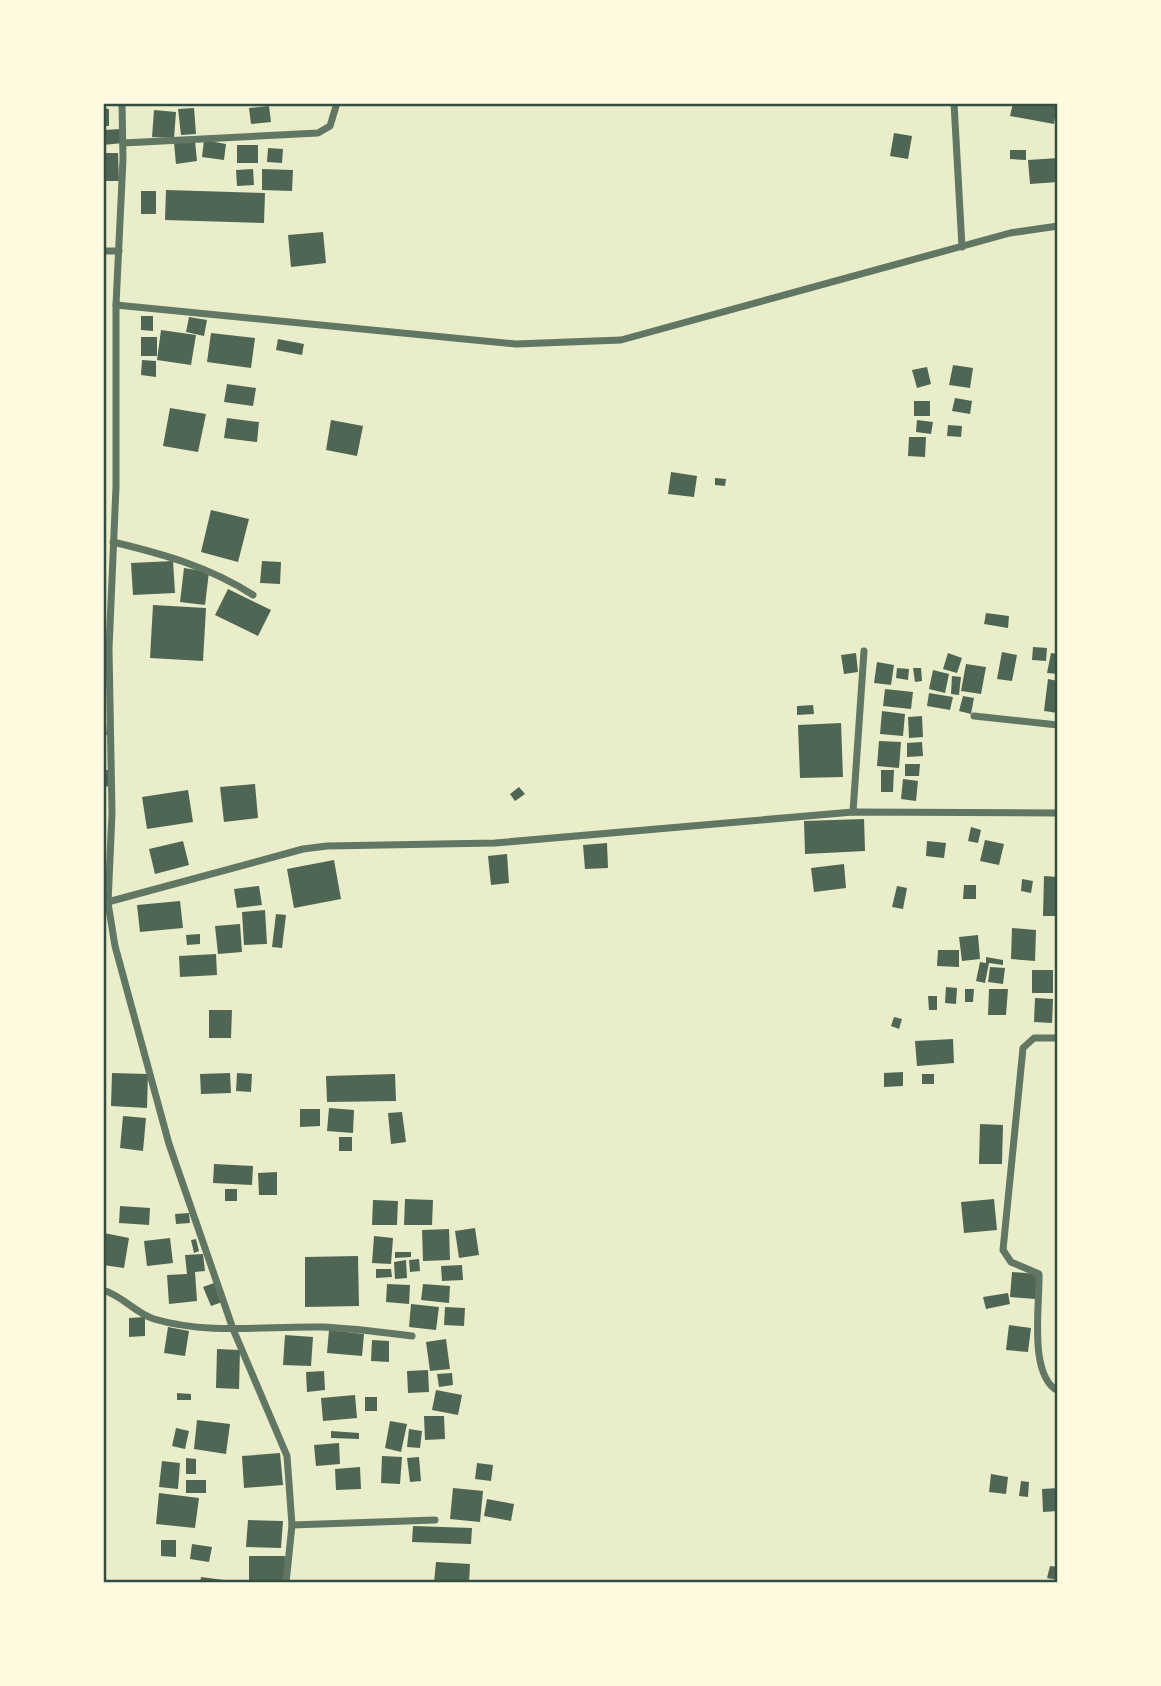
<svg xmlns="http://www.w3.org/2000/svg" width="1161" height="1686" viewBox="0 0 1161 1686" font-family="'Sofia Sans Condensed',sans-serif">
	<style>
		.building { fill: #4f6655 }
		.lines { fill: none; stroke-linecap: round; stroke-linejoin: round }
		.minor { stroke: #617663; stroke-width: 7 }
		.neatline { fill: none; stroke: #344e41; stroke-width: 2.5 }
	</style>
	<rect width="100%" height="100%" fill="#e9edc9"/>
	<g class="building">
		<path d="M1013,103h44l-3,21 -44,-8z"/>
		<path d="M269,106l2,16 -20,2 -2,-16z"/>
		<path d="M103,108l6,1v17h-6z"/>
		<path d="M194,108l2,26 -15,1 -3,-26z"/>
		<path d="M154,110l22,2 -2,26 -22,-1z"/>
		<path d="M121,129l2,14 -20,2v-15z"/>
		<path d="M894,133l18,3 -4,23 -18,-3z"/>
		<path d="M204,140l22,4 -2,16 -22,-3z"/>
		<path d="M195,141l2,20 -21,3 -2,-21z"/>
		<rect x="237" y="145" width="21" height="18"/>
		<path d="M268,148l15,1 -1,14 -15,-1z"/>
		<path d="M1010,150h16v10l-16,-1z"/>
		<path d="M103,153h15l1,28h-16z"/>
		<path d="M1058,158v24l-28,2 -2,-24z"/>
		<path d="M253,169l1,16 -17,1 -1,-16z"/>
		<path d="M262,169l31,1 -1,21 -30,-1z"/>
		<path d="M166,190l99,3 -1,30 -99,-3z"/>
		<rect x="141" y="191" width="15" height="23"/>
		<path d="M323,232l3,31 -35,4 -3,-32z"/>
		<path d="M141,316h12v15l-12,-1z"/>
		<path d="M189,317l18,3 -3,16 -18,-4z"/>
		<path d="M161,330l35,5 -5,30 -34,-5z"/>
		<path d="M211,333l44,5 -4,30 -44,-6z"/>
		<rect x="141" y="337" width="16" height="19"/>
		<path d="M278,339l26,5 -2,11 -26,-5z"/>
		<path d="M142,360l14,1v16l-15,-2z"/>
		<path d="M953,365l20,3 -3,20 -21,-3z"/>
		<path d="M927,367l4,17 -14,4 -5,-18z"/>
		<path d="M227,384l29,4 -3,18 -29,-4z"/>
		<path d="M955,398l17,3 -2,13 -18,-3z"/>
		<rect x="914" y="401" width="16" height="15"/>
		<path d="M170,408l36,6 -8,38 -35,-6z"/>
		<path d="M227,418l32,4 -2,20 -33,-4z"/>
		<path d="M331,420l32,6 -6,30 -31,-6z"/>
		<path d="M917,420l16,2 -2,12 -15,-2z"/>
		<path d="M948,425l14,1 -1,11 -14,-1z"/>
		<path d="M909,437h17l-1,20 -17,-1z"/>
		<path d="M671,472l26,4 -3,21 -26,-3z"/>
		<path d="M715,478l11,1 -1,7 -10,-1z"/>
		<path d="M211,510l38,9 -11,43 -37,-10z"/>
		<path d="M173,561l2,32 -42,2 -2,-32z"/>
		<path d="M262,561l19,1 -1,22 -20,-1z"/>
		<path d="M184,568l25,4 -4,33 -25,-3z"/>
		<path d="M228,589l43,21 -13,26 -43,-21z"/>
		<path d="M153,605l53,3 -3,53 -53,-3z"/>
		<path d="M986,613l23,3 -1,12 -24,-4z"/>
		<path d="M1033,647l14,1 -1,13 -14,-1z"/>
		<path d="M1002,652l15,3 -5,26 -15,-2z"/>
		<path d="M856,653l2,19 -14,2 -3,-19z"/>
		<path d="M948,653l14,5 -5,15 -14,-4z"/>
		<path d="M1051,653l7,1v20l-11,-1z"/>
		<path d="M877,662l17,3 -3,20 -17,-2z"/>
		<path d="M966,664l20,3 -5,27 -20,-3z"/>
		<path d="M897,668l12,1 -1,11 -12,-2z"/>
		<path d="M913,668h8l1,13 -7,1z"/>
		<path d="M933,670l16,4 -4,19 -16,-4z"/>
		<path d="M952,676l9,1 -2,18 -8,-1z"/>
		<path d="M1048,679l10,2v32l-14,-2z"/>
		<path d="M885,689l28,3 -2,17 -28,-3z"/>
		<path d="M929,693l24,4 -3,13 -23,-4z"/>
		<path d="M963,696l11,2 -3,16 -12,-3z"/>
		<path d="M813,705l1,9 -17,1v-9z"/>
		<path d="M105,711l2,24h-4v-23z"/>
		<path d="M882,711l23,3 -2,22 -23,-2z"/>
		<path d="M922,716l1,21 -14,1 -1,-21z"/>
		<path d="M841,723l2,54 -43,1 -2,-53z"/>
		<path d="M879,741l22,1 -2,26 -22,-2z"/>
		<path d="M922,742l1,14 -16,1v-14z"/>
		<path d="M905,764h15l-1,12h-14z"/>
		<path d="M103,770h6l1,16 -7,1z"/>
		<path d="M881,770h13l-1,22h-12z"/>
		<path d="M903,779l15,2 -2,20 -15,-2z"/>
		<path d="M255,784l3,34 -34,4 -4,-35z"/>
		<path d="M519,787l6,7 -10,7 -5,-7z"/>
		<path d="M188,790l5,32 -46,7 -5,-32z"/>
		<path d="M864,819l1,32 -60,3 -1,-33z"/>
		<path d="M971,827l10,3 -3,13 -10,-2z"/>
		<path d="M985,840l19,4 -5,21 -19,-4z"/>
		<path d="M183,841l6,24 -34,9 -6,-25z"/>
		<path d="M927,841l19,2 -2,15 -18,-2z"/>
		<path d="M607,843l1,25 -23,1 -2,-24z"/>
		<path d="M507,854l2,29 -18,2 -3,-29z"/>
		<path d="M334,860l7,39 -47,9 -7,-39z"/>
		<path d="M844,864l2,24 -32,4 -3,-24z"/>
		<path d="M1044,876l14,1v39h-15z"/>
		<path d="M1022,879l11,2 -2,12 -10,-2z"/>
		<path d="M964,885h12v14h-13z"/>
		<path d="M259,886l3,19 -25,3 -3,-19z"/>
		<path d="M897,886l10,2 -4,21 -11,-2z"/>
		<path d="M180,901l3,27 -43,4 -3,-27z"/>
		<path d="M265,910l2,34 -23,1 -2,-33z"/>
		<path d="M276,914l10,1 -4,33 -10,-1z"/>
		<path d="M240,924l2,28 -24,2 -3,-28z"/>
		<path d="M1012,928l24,2 -1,31 -24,-2z"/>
		<path d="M200,934v10l-13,1 -1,-10z"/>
		<path d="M978,935l2,24 -18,2 -3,-24z"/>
		<path d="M938,950h21v17l-22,-1z"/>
		<path d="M216,954l1,21 -37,2 -1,-21z"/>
		<path d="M986,957l17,3v5l-14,-2 -4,20 -9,-2 4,-19 6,1z"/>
		<path d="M990,967l15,1 -2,16 -15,-2z"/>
		<rect x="1032" y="970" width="21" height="23"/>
		<path d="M946,987l11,1 -1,16 -11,-1z"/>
		<path d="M965,989h9l-1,13h-8z"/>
		<path d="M989,989h19l-2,26h-18z"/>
		<path d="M928,996h9v14h-8z"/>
		<path d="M1035,998l18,1 -1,24 -18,-1z"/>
		<path d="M209,1010h23l-1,28h-22z"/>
		<path d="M894,1017l8,2 -3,10 -8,-3z"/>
		<path d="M953,1039l1,24 -37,3 -2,-25z"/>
		<path d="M903,1072v14l-19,1v-14z"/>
		<path d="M112,1073l36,1 -1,34 -36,-2z"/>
		<path d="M230,1073l1,20 -30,1 -1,-20z"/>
		<path d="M237,1073l15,1 -1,18 -15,-1z"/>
		<path d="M395,1074l1,27 -69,1 -1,-26z"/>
		<rect x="922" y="1074" width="12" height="10"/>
		<path d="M329,1108l25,2 -1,23 -26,-2z"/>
		<path d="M300,1109h20v17l-20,1z"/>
		<path d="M402,1112l4,30 -15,2 -3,-31z"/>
		<path d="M123,1116l23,2 -3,33 -23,-3z"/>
		<path d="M980,1124l23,1 -1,39h-23z"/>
		<rect x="339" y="1137" width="13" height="14"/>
		<path d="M214,1164l39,2 -1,19 -39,-2z"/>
		<path d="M277,1172v23h-18l-1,-22z"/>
		<rect x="225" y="1189" width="12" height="12"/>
		<path d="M405,1199l28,1 -1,25h-28z"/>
		<path d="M994,1199l3,31 -33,3 -3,-31z"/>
		<path d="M373,1200l25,1 -1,24h-25z"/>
		<path d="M120,1206l30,2 -1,17 -30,-2z"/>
		<path d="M189,1213l1,10 -14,1 -1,-10z"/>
		<path d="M475,1228l4,27 -20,3 -4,-27z"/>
		<path d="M449,1229l1,31 -27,1 -1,-31z"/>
		<path d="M104,1233l25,5 -5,30 -21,-3z"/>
		<path d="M374,1236l19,2 -2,26 -19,-1z"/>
		<path d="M170,1238l3,25 -26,3 -3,-25z"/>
		<path d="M196,1239l3,12 -5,2 -3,-13z"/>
		<path d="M395,1252h16v5l-16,1z"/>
		<path d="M203,1254l2,17 -10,1 2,29 -28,3 -2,-29 20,-1 -2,-19z"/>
		<path d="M358,1256l1,50 -54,1v-50z"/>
		<path d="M419,1259l1,12 -10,1 -1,-12z"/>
		<path d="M406,1260l1,18 -12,1 -1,-17z"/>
		<path d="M462,1265l1,15 -21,1 -1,-15z"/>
		<path d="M376,1269h15l1,8 -16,1z"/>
		<path d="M1012,1272l26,2 -3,25 -25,-2z"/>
		<path d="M214,1283l8,19 -11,4 -8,-19z"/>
		<path d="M387,1284l23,1 -1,19 -23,-2z"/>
		<path d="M423,1284l27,2 -1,17 -28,-3z"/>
		<path d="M1008,1293l2,11 -24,5 -3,-12z"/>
		<path d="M411,1304l28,3 -3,23 -27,-3z"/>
		<path d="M445,1307l20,1 -1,18 -20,-1z"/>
		<path d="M145,1317v19l-16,1v-19z"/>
		<path d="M1009,1325l22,3 -3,24 -22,-2z"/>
		<path d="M168,1327l21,4 -4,25 -21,-3z"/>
		<path d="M329,1330l35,4 -2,22 -35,-3z"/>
		<path d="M285,1335l28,2 -2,29 -28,-1z"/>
		<path d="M446,1339l4,30 -20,2 -4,-29z"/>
		<path d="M372,1340l17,1v21l-18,-1z"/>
		<path d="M217,1349l23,1 -1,39 -23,-1z"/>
		<path d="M428,1370l1,22 -21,1 -1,-22z"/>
		<path d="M324,1371l1,19 -18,2 -1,-20z"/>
		<path d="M452,1373l1,12 -14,2 -2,-13z"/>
		<path d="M436,1390l26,5 -4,20 -26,-5z"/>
		<path d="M177,1393l14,1v6h-14z"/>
		<path d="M355,1395l2,23 -34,3 -2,-23z"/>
		<rect x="365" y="1397" width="12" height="14"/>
		<path d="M424,1416h20l1,23 -20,1z"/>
		<path d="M197,1420l33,4 -4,30 -32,-5z"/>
		<path d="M390,1421l17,3 -6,28 -16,-4z"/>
		<path d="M176,1428l13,3 -4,18 -13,-3z"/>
		<path d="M409,1429l13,2 -2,17 -13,-1z"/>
		<path d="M331,1431l28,2v6l-28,-1z"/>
		<path d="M339,1443l1,21 -24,2 -2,-21z"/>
		<path d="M280,1453l3,32 -39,3 -2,-32z"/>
		<path d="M382,1456l20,1 -2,27 -19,-1z"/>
		<path d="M419,1457l2,24 -11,1 -3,-24z"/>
		<path d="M186,1458l10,1v15h-10z"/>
		<path d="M162,1461l18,2 -2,26 -19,-2z"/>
		<path d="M477,1463l16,2 -2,16 -16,-2z"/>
		<path d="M360,1467l1,22 -25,1 -1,-21z"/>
		<path d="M991,1474l17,3 -2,17 -17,-2z"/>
		<rect x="186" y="1480" width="20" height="13"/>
		<path d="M1021,1481l8,1 -1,15 -9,-1z"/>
		<path d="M453,1488l30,3 -3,31 -30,-3z"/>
		<path d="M1058,1488v23l-15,1 -1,-23z"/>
		<path d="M159,1493l40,5 -4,30 -39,-4z"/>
		<path d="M487,1499l27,5 -3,17 -27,-5z"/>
		<path d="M248,1520l35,1 -2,27 -35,-1z"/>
		<path d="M413,1526l59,2 -1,16 -59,-2z"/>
		<path d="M161,1540h15v17l-15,-1z"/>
		<path d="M192,1544l20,3 -3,15 -19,-3z"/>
		<rect x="249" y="1556" width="36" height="27"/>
		<path d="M436,1562l34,2 -1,19h-35z"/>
		<path d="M1050,1566l8,1v13l-11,-2z"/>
		<path d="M201,1577l31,4v2h-32z"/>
	</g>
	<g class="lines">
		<g class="minor">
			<path d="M122,103l1,56 -7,146v182l-7,162 3,164 -4,90 7,43 54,198 64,185 54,127 5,69 -6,58"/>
			<path d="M954,103l8,144"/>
			<path d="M123,143l195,-10 12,-7 7,-23"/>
			<path d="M103,251h16"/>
			<path d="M116,305l400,39 105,-4 389,-107 48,-7"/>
			<path d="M113,542c50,12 97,25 140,53"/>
			<path d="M974,716l84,9"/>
			<path d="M853,812l11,-161"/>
			<path d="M104,903l199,-54 24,-3 168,-3 358,-31 205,1"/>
			<path d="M1058,1038h-24l-11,10 -20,202 8,12 28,12c1,30 -11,101 19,117"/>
			<path d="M103,1290c20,6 32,23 51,29 54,16 112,7 167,8 30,1 60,5 91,9"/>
			<path d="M292,1525l143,-5"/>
		</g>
	</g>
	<rect width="1161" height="1686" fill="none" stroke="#fefae0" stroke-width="210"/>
	<rect x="105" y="105" width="951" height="1476" class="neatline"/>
</svg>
